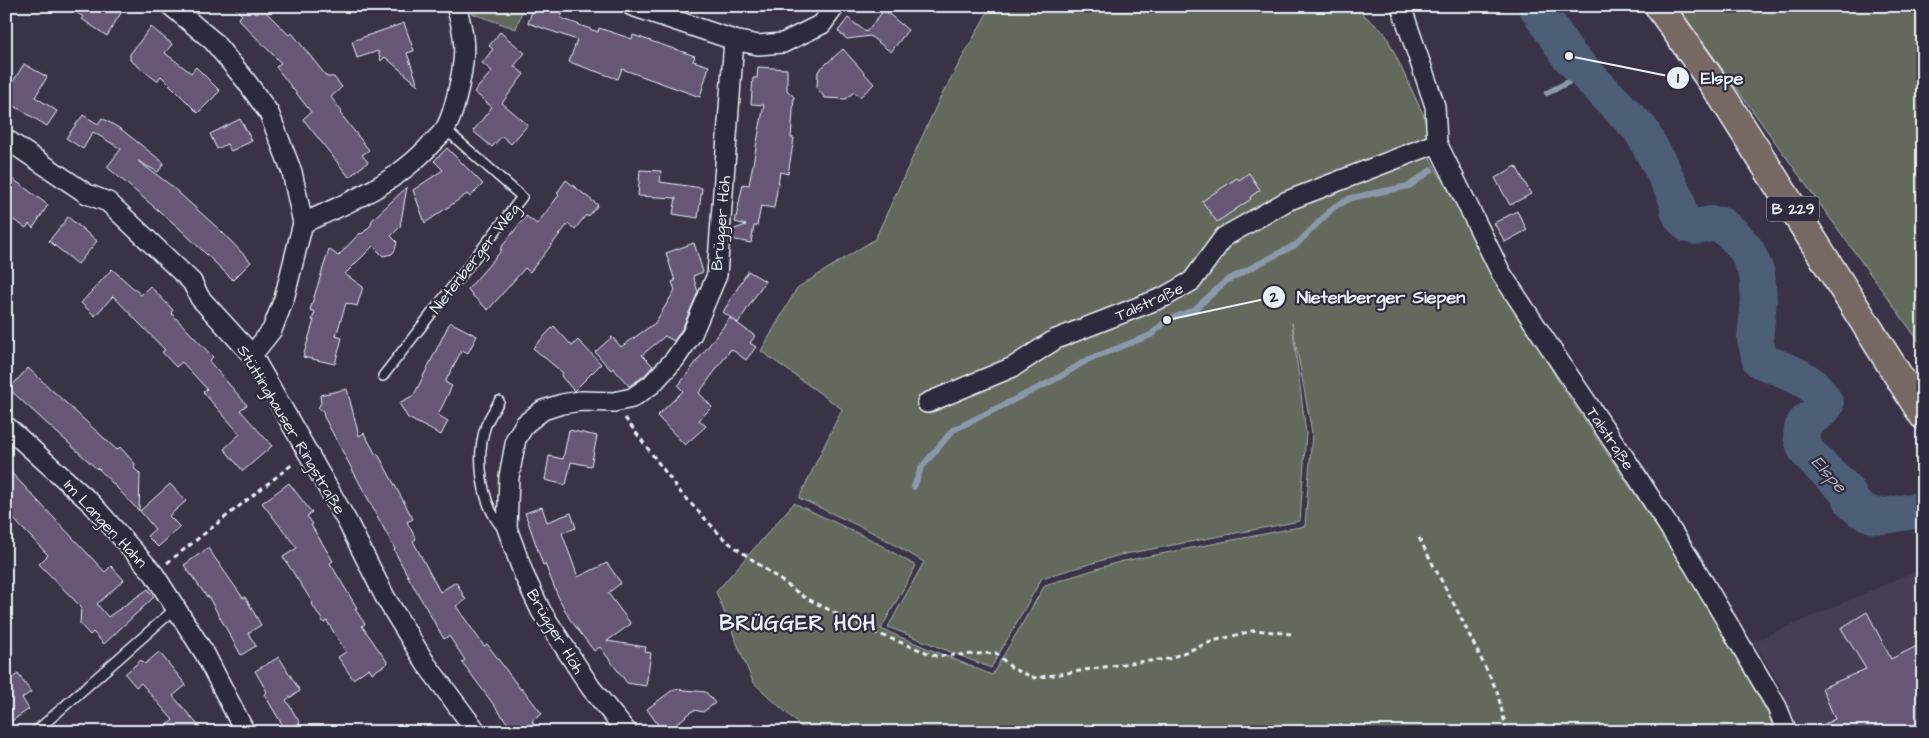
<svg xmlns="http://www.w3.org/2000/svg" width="1929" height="738" viewBox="0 0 1929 738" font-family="'Architects Daughter',sans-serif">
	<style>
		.built { fill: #473e55 }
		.green { fill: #646a5d; stroke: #a6aeaa }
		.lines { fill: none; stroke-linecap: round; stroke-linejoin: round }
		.stream { stroke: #8b99ab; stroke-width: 6 }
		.river { stroke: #4d5e77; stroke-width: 36 }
		.building { fill: #665874; stroke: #e8f1f8 }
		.service-casing { stroke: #e8f1f8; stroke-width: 12 }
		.minor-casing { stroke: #e8f1f8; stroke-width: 22 }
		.primary-casing { stroke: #e8f1f8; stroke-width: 31 }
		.path { stroke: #e8f1f8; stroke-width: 3; stroke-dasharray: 5 4; stroke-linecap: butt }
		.service { stroke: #2f2a3d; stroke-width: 9 }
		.minor { stroke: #2f2a3d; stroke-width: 19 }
		.primary { stroke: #776864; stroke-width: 28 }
		.labels { text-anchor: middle; stroke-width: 4.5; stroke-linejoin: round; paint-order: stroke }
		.shield { fill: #2f2a3d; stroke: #b0b5c0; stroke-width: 1 }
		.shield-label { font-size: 15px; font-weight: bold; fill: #e8f1f8 }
		.street-label { font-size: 16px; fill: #e8f1f8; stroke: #2f2a3d }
		.water-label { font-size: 18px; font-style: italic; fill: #aab6c4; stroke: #2f2a3d }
		.district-label { font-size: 21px; font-weight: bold; letter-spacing: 1px; fill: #e8f1f8; stroke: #2f2a3d }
		.leader { fill: none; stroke: #e8f1f8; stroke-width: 2 }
		.callout-dot { fill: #e8f1f8; stroke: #2f2a3d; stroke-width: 2 }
		.mark-label { font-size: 15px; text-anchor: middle; font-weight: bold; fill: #111 }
		.callout-label { font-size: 18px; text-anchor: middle; font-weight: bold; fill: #e8f1f8; stroke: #2f2a3d; stroke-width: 4.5; stroke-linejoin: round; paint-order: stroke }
	</style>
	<rect width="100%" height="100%" fill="#3a3348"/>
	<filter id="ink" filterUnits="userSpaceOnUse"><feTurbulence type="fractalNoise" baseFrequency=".02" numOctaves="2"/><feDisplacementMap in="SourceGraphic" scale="10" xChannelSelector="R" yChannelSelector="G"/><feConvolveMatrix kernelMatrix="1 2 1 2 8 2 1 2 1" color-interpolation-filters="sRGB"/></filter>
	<g filter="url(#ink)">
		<path class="built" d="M1923,568v164h-126l-17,-47 -27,-43z"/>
		<g class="green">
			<path d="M469,6h55l-8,23 -45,-16z"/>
			<path d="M991,6h362l32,27 39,83 7,44 67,118 62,106 127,187 81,143 7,18h-968l-54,-50 -37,-90 78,-89 78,37 44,26 -35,63 111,46 53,-90 74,-23 186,-36 7,-93 -20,-110 14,110 -6,88 -180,34 -78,23 -51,90 -103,-41 36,-65 -48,-28 -77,-36 43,-89 -81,-58 36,-63 78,-49 64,-139z"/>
			<path d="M1677,6h246v341z"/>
		</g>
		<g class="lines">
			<g class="stream">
				<path d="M1547,93l39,-20"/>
				<path d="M914,487l7,-19 32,-38 105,-52 29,-18 64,-25 16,-15 27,-10 32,-29 71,-37 37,-37 17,-9 58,-12 22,-16"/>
			</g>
			<path class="river" d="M1536,6l33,50 72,74 21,39 15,31 1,10 4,8 7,7 7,2 14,-3 11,1 13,10 13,16 10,23 2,26 -4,39 5,21c25,12 55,16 66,45 -7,12 -21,12 -24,24 -2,6 1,13 3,19 9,16 31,29 43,45 2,4 4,10 8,13 4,4 11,7 17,9 13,4 35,-5 50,-5"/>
		</g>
		<g class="building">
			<path d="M65,6h60l-18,30 -25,-17 2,-2z"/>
			<path d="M233,6h27l29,29 3,-2 35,44h7l8,10 -11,10 11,15 -2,1 29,37 -7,5 6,7 -19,15 -46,-58 8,-7 -35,-45 5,-4 -43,-44 4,-4z"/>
			<path d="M534,6h31l-4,12 37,14 1,-4 33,11 1,-4 62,21 -2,5 16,5 -9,31 -78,-28 -4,10 -49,-17 8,-22 -49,-17z"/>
			<path d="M884,10l24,20 -17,22 -21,-16 -23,3 -9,-8 10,-13 18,14z"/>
			<path d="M404,23l10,28 -7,2 11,32 -33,-28 -4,4 -3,-10 -21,7 -5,-17z"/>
			<path d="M151,27l21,17 -7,9 26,20 5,-6 24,24 -22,22 -37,-37 -4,5 -27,-21v-6z"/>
			<path d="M500,32l25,21 -11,13 10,8 -22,29 26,22 -17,19 -9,-8 -10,11 -19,-16 19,-24 -18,-15 18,-21 -10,-8 11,-14 -4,-3z"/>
			<path d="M843,49l31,35 -14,13 -6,-5 -8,7 -21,-1 -8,-10 1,-17z"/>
			<path d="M24,64l23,13 -12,20 22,14 -10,15 -41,-25v-8z"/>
			<path d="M758,67l29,2v21l7,7 -3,41h3l-6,36 -8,-2 -6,36 -13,-2 -4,20h-3l-3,17 -20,-4 1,-9 14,-5 -11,-3 8,-38 6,1 15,-80 -13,-1 2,-26h4z"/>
			<path d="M83,115l15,9 4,-6 20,12 42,33 -6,9 -20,-11 31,23 52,47 30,31 -18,18 -55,-53 -71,-60 14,-18 -28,-17 -10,17 -17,-11z"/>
			<path d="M240,119l12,22 -21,10 -4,-7 -10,5 -7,-15z"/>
			<path d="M447,148l36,36 -13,13 -3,-3 -42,29 -12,-33 30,-20 -9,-9z"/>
			<path d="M1516,166l15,28 -21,11 -15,-27z"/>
			<path d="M640,170l21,1 -1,11 42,6 -4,30 -25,-4 3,-16 -38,-2z"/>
			<path d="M1249,173l11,17 -10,7 1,2 -34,23 -15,-21 35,-23 2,2z"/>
			<path d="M13,179l35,26 -15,23 -4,-4 -3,4 -20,-13v-26z"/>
			<path d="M566,180l32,25 -10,12 -2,-2 -11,14 -7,-5 -38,48 -5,-4 -37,42 -15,-14 -5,-7 34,-39 -2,-1 26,-33 11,8 22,-29 -2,-2z"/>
			<path d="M407,187l-7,40 -9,9 6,6 -2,8 -3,4 -9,2 -10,-10 -28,28 18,13 -6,19 -11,-3 -10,33 6,2 -7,26 -32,-7 11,-37h-2l3,-8 -5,-2 19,-61 9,7 21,-22 4,-1 8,-8 1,-5z"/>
			<path d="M1517,211l10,19 -22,12 -11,-19z"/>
			<path d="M68,217l29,24 -19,23 -29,-23z"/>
			<path d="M694,243l9,29 -10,4 5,16 -16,37 -8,12 -9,-5 -23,19 11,11 -9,10 -15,10 -16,-18 -2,2 -16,-18 17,-15 9,10 34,-24 20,-33 -3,-8 3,-1 -9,-28z"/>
			<path d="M112,269l29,26 9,-9 23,24 -2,3 42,44 -4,4 38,44 -7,5 32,36 -29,25 -19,-22 16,-15 -37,-42 4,-3 -25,-27 -6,5 -14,-15 3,-2 -52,-54 -18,20 -14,-13z"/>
			<path d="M748,271l17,10 -27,42 -15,-11z"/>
			<path d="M730,318l25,18 -5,7 6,4 -10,13 -15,-11 -32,44 13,14 -13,13 7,6 -21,19 -28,-29 26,-25 -5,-5z"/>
			<path d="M450,322l27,14 -9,17 -6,-3 -17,32 7,4 -14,29 10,6 -7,14 -33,-17 -9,-15 15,-8z"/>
			<path d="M554,326l18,20 6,-6 23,24 -27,27 -13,-15 2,-3 -30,-25z"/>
			<path d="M28,368l89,82 3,-3 15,17 -1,4 6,6 -1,37 -41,-43 -1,1 -88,-80z"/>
			<path d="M347,389l12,47 5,-3 12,22 2,-1 35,65 -6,3 9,17 -3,2 27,51 16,-10 10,18 -10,6 28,40 3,-2 34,46 1,-2 20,26 -10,7 5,11h-23l-52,-70 3,-2 -16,-24 -5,3 -34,-59 -16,-30 1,-1 -71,-132 -1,-6 -5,-3 3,-5 -1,-8z"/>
			<path d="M569,430l28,6 -6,30 -20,-4 -5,23 -21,-5 4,-24 14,3z"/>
			<path d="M6,467l99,105 6,-6 13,14 -27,24 11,13 40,-28 6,8 -50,47 -11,-12 -3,3 -10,-11 1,-17 -42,-43 9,-9 -42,-44z"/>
			<path d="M289,483l23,30 -5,3 6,8 -2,1 22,36 -3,2 27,45 -2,1 10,15 -3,2 26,37 -16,10 -3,-5 -16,11 -15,-22 8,-5 -19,-31 -3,2 -12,-19 1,-1 -30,-46 14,-9 -35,-45z"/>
			<path d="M170,484l16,17 -17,15 11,11 -22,20 -11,-11 8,-7 -15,-18z"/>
			<path d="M542,507l5,15 24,-9 5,15 -14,5 16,44 29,-14 14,20 -13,10 23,31 -24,17 39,6 -1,5 6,1 -5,33 -19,-3 -27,-36 -6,4 -25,-33 -12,-24 -12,-30 -2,1 -18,-52z"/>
			<path d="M208,548l35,50 2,-1 16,28 -13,8 8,13 -15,9 -33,-59 -1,1 -23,-32z"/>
			<path d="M1867,612l24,47 32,-16v82l-12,7h-104l28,-13 -13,-31 44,-19 -25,-41z"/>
			<path d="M159,652l27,33 -13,11 31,36h-45l14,-12 -32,-37 -5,4 -11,-13 16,-14 4,4z"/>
			<path d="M279,657l21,34 -14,9 14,23 -14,8 -22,-37 3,-2 -12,-21z"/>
			<path d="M18,674l13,18 -9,6 7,11 -23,16v-50l3,5z"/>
			<path d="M674,689l32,3 9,11 -12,9 -9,-2 -18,14 -1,4 -4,4h-8l-16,-23z"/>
		</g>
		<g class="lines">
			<defs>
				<g id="service">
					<path d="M383,376l139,-179 -77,-68"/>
					<path d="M499,401c-4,8 -10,16 -13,24 -11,32 -5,82 19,106"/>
					<path d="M35,732l141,-124"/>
				</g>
				<g id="minor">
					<path d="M171,6l42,35 33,40 23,32 23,59 11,51 -19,76 -12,31 -20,25"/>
					<path d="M632,6l102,34 24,5 25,-2 39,-19 13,-18"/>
					<path d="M1401,6l34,100 2,37 64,130 70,106 61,90 62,97 83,141 10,25"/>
					<path d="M6,139l81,55 21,8 84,80 8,16 52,57 96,168 37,74 41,67 51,68"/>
					<path d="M303,223c46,-20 95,-41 129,-80 4,-4 10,-9 13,-14 8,-13 12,-33 15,-48 6,-29 5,-46 -4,-75"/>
					<path d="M927,403l86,-36 43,-28 108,-42 28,-16 32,-44 63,-36 150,-58"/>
					<path d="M6,426l85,77 63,71 51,80 40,78"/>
					<path d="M627,732l-36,-44 -50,-77 -17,-36 -17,-47 2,-51 7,-38 9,-15 18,-14 19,-6 19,-3 33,1 18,-4 19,-13 24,-26 17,-25 25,-59 17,-235"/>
				</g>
				<path id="primary" d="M1659,6l63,90 201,319"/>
			</defs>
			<use href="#service" class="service-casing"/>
			<use href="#minor" class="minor-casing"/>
			<use href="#primary" class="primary-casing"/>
			<g class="path">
				<path d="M625,418l56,75 44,47 79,57 67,34 65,25 60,-3 17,16 22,9 95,-15 38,-4 45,-18 43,-11 35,4"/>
				<path d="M1419,538l39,74 39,79 10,41"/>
				<path d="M167,563l127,-100"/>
			</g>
			<use href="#service" class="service"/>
			<use href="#minor" class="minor"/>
			<use href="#primary" class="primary"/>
		</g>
	</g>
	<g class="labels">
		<rect class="shield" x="1767" y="196.5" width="52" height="25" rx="4"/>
		<g class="shield-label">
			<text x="1793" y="214">B 229</text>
		</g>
		<g class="street-label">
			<text transform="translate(720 223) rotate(-85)" y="6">Brügger Höh</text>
			<text transform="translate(474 258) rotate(-52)" y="6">Nietenberger Weg</text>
			<text transform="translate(1149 301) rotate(-24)" y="6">Talstraße</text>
			<text transform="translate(292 429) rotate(59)" y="6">Stüttinghauser Ringstraße</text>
			<text transform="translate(1611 438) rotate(56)" y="6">Talstraße</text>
			<text transform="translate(106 523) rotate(47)" y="6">Im Langen Hahn</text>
			<text transform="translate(556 631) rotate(59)" y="6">Brügger Höh</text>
		</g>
		<g class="water-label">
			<text transform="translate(1829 474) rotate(48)" y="6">Elspe</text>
		</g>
		<g class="district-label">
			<text x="798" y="630">BRÜGGER HÖH</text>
		</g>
	</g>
	<path class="leader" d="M1569 56L1678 78M1167 320L1274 297"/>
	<g class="callout-dot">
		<circle cx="1569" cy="56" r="5"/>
		<circle cx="1167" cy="320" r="5"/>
		<circle cx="1678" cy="78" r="12"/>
		<circle cx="1274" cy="297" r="12"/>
	</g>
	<g class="mark-label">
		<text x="1678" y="83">1</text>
		<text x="1274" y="302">2</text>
	</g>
	<g class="callout-label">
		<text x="1722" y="84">Elspe</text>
		<text x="1381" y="303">Nietenberger Siepen</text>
	</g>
	<rect width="1929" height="738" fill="none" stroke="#2f2a3d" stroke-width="25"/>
	<rect x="12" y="12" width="1904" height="713" fill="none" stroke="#e8f1f8" stroke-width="2" filter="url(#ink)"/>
</svg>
